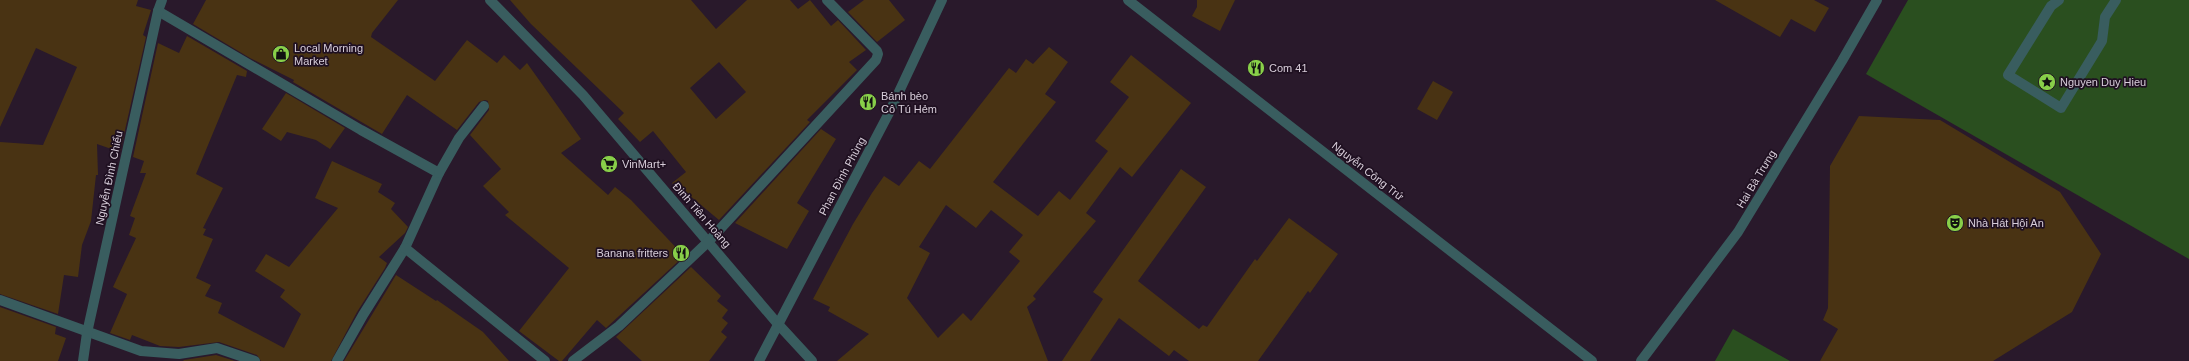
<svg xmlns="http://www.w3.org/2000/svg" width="2189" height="361" viewBox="0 0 2189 361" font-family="Arial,sans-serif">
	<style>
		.green { fill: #2a4f1f }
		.building { fill: #493313; fill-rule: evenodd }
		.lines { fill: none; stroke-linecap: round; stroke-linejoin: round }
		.minor { stroke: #395d5f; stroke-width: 10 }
		.labels { text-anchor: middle; stroke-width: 3.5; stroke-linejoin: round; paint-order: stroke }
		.poi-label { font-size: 11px; fill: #d8ceda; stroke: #1f1021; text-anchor: start }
		.street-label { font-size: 11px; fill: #d8ceda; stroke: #1f1021 }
	</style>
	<rect width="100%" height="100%" fill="#29192b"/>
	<g class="green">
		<path d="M1908,0h281v259l-323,-185z"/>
		<path d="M1733,329l57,32h-75z"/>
	</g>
	<g class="building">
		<path d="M0,0h138l-2,6 15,4 -8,25 3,2 -26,115 -23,-8 1,31h-2l-5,46 -9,24 -4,32 -14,-2 -6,39 -58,-20v-152l43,3 34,-78 -41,-19 -36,79z"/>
		<path d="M206,0h192l-26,33 -1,4 64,44 32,-41 30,23 7,-8 16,15 7,-7 54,76 -20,14 47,42 7,-8 16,13 53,56 -78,72 -9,-8 -35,41h-3l-40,-30 50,-63 -64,-53 4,-3 -26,-26 18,-17 -31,-34 19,-25 -1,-9 -3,-1 -6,2 -22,28 -50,-35 -25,39 -89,-52 1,-2 -44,-22 -57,-34z"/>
		<path d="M510,0h181l25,29 31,-29h43l8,9 12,-9 21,26 7,-6 28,30 -17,12 8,8 -50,50 3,2 -91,98 -30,-25 -4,4 -13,-16 14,-11 -33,-41 -13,11 -22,-23 6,-6 -93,-89zM719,62l27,30 -30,27 -26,-31z"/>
		<path d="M864,0h25l16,20 -28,22 -29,-30z"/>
		<path d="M1197,0h38l-15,31 -28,-15 5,-9z"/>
		<path d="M1715,0h99l15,8 -14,24 -24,-13 -11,18z"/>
		<path d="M187,36l60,35 -1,6 -9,-2 -41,99 27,14 -20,40 3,1 -3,6 10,4 -17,39 15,7 -6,11 17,7 -4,10 66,35 17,-34 -21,-17 5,-7 -30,-19 11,-17 23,13 49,-59 -23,-10 17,-37 50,23 -4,8 17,11 -4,6 17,18 -3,6 -26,24 8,6 -2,5 -28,44 -26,49h-70l-4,-6 -38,-13 -40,5 -19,-1 -28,-11 -2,5 -20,-7 17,-39 -14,-7 23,-49 -7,-3 6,-17 -5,-2 16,-43h-6l4,-12 -11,-4 25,-114 21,10z"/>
		<path d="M1049,47l19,15 -23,32 11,8 -63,80 45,34 21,-25 11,9 38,-49 -13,-10 34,-44 -19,-15 21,-27 60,48 -59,74 -12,-10 -34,46 10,8 -63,75 3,3 -9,8 21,54h-211l32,-27 -41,-23 2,-4 -17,-8 40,-75 19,-31 12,-17 15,10 20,-25 11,8 79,-101 7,5 10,-14 7,5zM946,205l30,23 15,-18 32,25 -14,17 11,9 -49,60 -8,-8 -25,25 -31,-40 23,-45 -11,-6z"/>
		<path d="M1433,81l20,11 -16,28 -20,-11z"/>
		<path d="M286,93l59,35 -15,21 -14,-9 -29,-8 -6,9 -19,-12z"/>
		<path d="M1859,116l81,4 120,72 41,62 -29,58 -79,49h-173l18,-32 -15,-9 5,-12 2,-142z"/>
		<path d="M821,129l15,10 -39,64 12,8 -22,38 -52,-26z"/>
		<path d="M1181,169l25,18 -68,94 61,48 4,-4 4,2 48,-68 2,2 32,-43 49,36 -28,39 -2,-2 -50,70h-69l-15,-11 -5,6 -50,-38 -29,43h-28l41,-62 -10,-7z"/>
		<path d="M691,267l30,29 -4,5 11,9 -6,8 6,5 -7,9 6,5 -18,24h-67l-26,-24z"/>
		<path d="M396,275l40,26 1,-1 46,32 26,29h-165z"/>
		<path d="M0,307l56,20 -1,7 11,4 -8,23h-58z"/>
		<path d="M216,355l19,6h-52l1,-1z"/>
	</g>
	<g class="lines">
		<g class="minor">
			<path d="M490,0l93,95 194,228 35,38"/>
			<path d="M1128,0l464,361"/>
			<path d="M2059,0l-8,6 -43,69 53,33 41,-67 3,-24 11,-17"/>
			<path d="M158,11l203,119 78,43 -34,75 -42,67 -26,46"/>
			<path d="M439,173l20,-35 25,-32"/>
			<path d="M405,248l140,113"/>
			<path d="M0,300l141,51 38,3 38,-6 38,13"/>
			<path d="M83,361l4,-28 71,-322 4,-11"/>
			<path d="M573,361l46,-35 90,-85 167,-181 2,-6 -1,-3 -50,-51"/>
			<path d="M759,361l131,-250 52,-111"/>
			<path d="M1641,361l97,-129 104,-171 35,-61"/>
		</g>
	</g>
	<defs>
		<symbol id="shop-disc" viewBox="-11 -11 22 22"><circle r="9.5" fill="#88cf49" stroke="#1f1021"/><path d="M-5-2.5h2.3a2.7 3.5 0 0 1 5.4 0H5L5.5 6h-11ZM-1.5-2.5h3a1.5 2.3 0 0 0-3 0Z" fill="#111"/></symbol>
		<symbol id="restaurant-disc" viewBox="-11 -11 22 22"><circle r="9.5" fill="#88cf49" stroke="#1f1021"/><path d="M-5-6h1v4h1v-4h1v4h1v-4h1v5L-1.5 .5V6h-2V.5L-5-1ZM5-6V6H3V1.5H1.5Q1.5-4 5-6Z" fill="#111"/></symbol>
		<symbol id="sight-disc" viewBox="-11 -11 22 22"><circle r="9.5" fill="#88cf49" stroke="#1f1021"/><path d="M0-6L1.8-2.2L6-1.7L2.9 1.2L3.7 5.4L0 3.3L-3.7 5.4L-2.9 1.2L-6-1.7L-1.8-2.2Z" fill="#111"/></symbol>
		<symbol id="supermarket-disc" viewBox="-11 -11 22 22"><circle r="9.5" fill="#88cf49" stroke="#1f1021"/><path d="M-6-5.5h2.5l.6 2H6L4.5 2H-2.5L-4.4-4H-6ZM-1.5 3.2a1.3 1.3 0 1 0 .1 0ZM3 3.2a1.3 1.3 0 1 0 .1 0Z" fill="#111"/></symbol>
		<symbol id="theatre-disc" viewBox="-11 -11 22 22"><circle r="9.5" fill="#88cf49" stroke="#1f1021"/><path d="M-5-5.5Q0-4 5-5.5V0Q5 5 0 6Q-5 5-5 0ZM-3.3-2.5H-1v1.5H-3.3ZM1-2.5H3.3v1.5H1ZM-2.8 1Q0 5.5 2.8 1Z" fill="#111"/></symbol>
	</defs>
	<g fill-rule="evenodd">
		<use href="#shop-disc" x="271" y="44" width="20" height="20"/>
		<use href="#restaurant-disc" x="1246" y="58" width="20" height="20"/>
		<use href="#sight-disc" x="2037" y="72" width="20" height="20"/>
		<use href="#restaurant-disc" x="858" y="92" width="20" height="20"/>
		<use href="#supermarket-disc" x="599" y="154" width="20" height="20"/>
		<use href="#theatre-disc" x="1945" y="213" width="20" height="20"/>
		<use href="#restaurant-disc" x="671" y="243" width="20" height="20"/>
	</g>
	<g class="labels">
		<g class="poi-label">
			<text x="294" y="52">Local Morning<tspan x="294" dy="13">Market</tspan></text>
			<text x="1269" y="72">Com 41</text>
			<text x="2060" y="86">Nguyen Duy Hieu</text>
			<text x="881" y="100">Bánh bèo<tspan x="881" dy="13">Cô Tú Hẻm</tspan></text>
			<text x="622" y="168">VinMart+</text>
			<text x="1968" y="227">Nhà Hát Hội An</text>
			<text x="668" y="257" text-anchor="end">Banana fritters</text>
		</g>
		<g class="street-label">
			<text transform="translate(1368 171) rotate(38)" y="4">Nguyễn Công Trứ</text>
			<text transform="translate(842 176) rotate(-62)" y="4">Phan Đình Phùng</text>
			<text transform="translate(109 178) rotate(-78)" y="4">Nguyễn Đình Chiểu</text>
			<text transform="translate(1756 179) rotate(-59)" y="4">Hai Bà Trưng</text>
			<text transform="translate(702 215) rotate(49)" y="4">Đinh Tiên Hoàng</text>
		</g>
	</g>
</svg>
